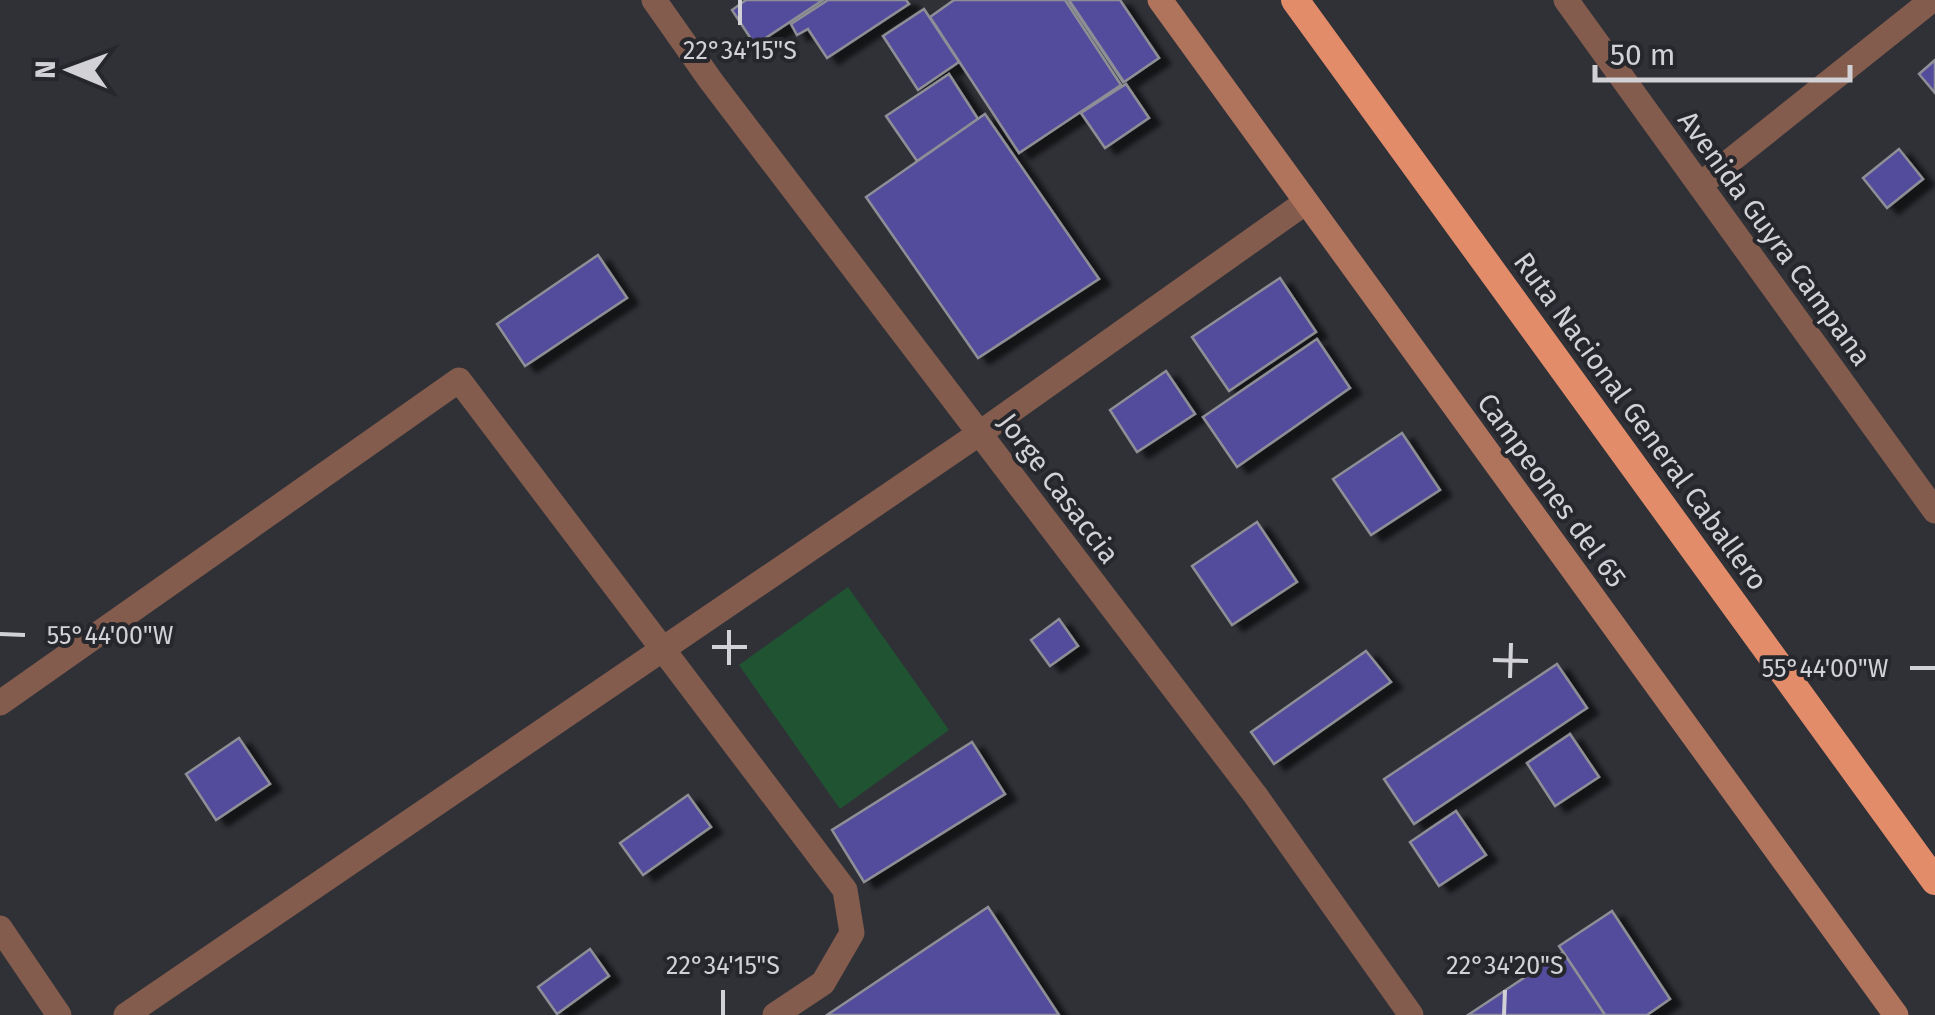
<svg xmlns="http://www.w3.org/2000/svg" width="1935" height="1015" viewBox="0 0 1935 1015" font-family="'Fira Sans',sans-serif">
	<style>
		.green { fill: #205332 }
		.building { fill: #534b9b; stroke: #8e8f96; stroke-width: 2.5; filter: url(#shadow) }
		.lines { fill: none; stroke-linecap: round; stroke-linejoin: round }
		.minor { stroke: #835c4d; stroke-width: 25 }
		.tertiary { stroke: #835c4d; stroke-width: 25 }
		.secondary { stroke: #b0735c; stroke-width: 25 }
		.trunk { stroke: #e38c6a; stroke-width: 28 }
		.ticks { fill: none; stroke: #d2d2d6; stroke-width: 4 }
		.labels { text-anchor: middle; stroke-width: 8; stroke-linejoin: round; paint-order: stroke }
		.street-label { font-size: 28px; fill: #d2d2d6; stroke: #26272d }
		.ticks-label { font-size: 25px; text-anchor: middle; fill: #d2d2d6; stroke: #26272d; stroke-width: 8; stroke-linejoin: round; paint-order: stroke }
	</style>
	<defs>
		<filter id="shadow"><feDropShadow dx="11" dy="6" stdDeviation="2.5" flood-color="#0009"/></filter>
	</defs>
	<rect width="100%" height="100%" fill="#303137"/>
	<path class="green" d="M848,587l101,143 -109,79 -101,-144z"/>
	<g class="building">
		<path d="M746,0h77l-68,45 -23,-35z"/>
		<path d="M828,0h78l3,4 -82,54 -19,-29 -11,6 -6,-11z"/>
		<path d="M954,0h111l56,85 -102,68 -89,-136z"/>
		<path d="M1068,0h29l45,69 -19,13z"/>
		<path d="M1069,0h51l39,58 -35,24z"/>
		<path d="M924,9l35,53 -41,28 -35,-54z"/>
		<path d="M1935,60v33l-16,-19z"/>
		<path d="M949,74l29,45 -61,42 -31,-45z"/>
		<path d="M1126,84l23,34 -44,30 -24,-35z"/>
		<path d="M985,114l114,165 -121,79 -112,-161z"/>
		<path d="M1899,149l24,30 -36,29 -24,-30z"/>
		<path d="M598,255l29,43 -102,68 -28,-42z"/>
		<path d="M1280,278l36,54 -87,59 -37,-54z"/>
		<path d="M1317,339l33,49 -113,79 -34,-50z"/>
		<path d="M1166,371l29,43 -58,38 -27,-42z"/>
		<path d="M1402,433l38,57 -69,45 -38,-56z"/>
		<path d="M1257,522l40,60 -65,43 -40,-59z"/>
		<path d="M1059,619l19,27 -28,20 -19,-26z"/>
		<path d="M1366,651l25,31 -117,82 -23,-32z"/>
		<path d="M1557,664l30,44 -173,116 -30,-45z"/>
		<path d="M1570,734l29,43 -44,29 -28,-43z"/>
		<path d="M239,738l31,46 -54,36 -30,-46z"/>
		<path d="M972,742l33,52 -141,88 -32,-52z"/>
		<path d="M688,795l23,32 -68,48 -23,-32z"/>
		<path d="M1456,811l30,44 -47,31 -29,-44z"/>
		<path d="M988,907l71,108h-232z"/>
		<path d="M1612,911l58,88 -23,16h-42l-46,-69z"/>
		<path d="M590,949l19,27 -52,38 -19,-27z"/>
		<path d="M1563,952l42,63h-137z"/>
	</g>
	<g class="lines">
		<g class="minor">
			<path d="M654,0l57,81 545,715 155,219"/>
			<path d="M1700,185l232,-185"/>
			<path d="M0,703l459,-323 386,510 7,43 -29,50 -48,32"/>
			<path d="M0,928l59,87"/>
			<path d="M126,1015l854,-582 326,-231"/>
		</g>
		<path class="tertiary" d="M1566,0l369,511"/>
		<path class="secondary" d="M1160,0l736,1015"/>
		<path class="trunk" d="M1295,0l640,881"/>
	</g>
	<path class="ticks" d="M740,25v-25M0,634l25,1M712,647h35M1493,660l35,1M729,665v-35M1910,668h25M1510,678l1,-35M723,1015v-25M1504,1015l1,-25"/>
	<g class="labels">
		<g class="street-label">
			<text transform="translate(1775 238) rotate(54)" y="10">Avenida Guyra Campana</text>
			<text transform="translate(1641 421) rotate(54)" y="10">Ruta Nacional General Caballero</text>
			<text transform="translate(1059 488) rotate(53)" y="10">Jorge Casaccia</text>
			<text transform="translate(1552 490) rotate(54)" y="10">Campeones del 65</text>
		</g>
	</g>
	<g class="ticks-label">
		<text x="740" y="59">22°34'15"S</text>
		<text x="110" y="644">55°44'00"W</text>
		<text x="1825" y="677">55°44'00"W</text>
		<text x="723" y="974">22°34'15"S</text>
		<text x="1505" y="974">22°34'20"S</text>
	</g>
	<g transform="translate(70 70) rotate(271)" stroke="#26272d" stroke-width="8" paint-order="stroke">
	<path d="M0-8L18 38L0 25L-18 38Z" fill="#d2d2d6"/>
	<text y="-15" font-size="28" font-weight="bold" text-anchor="middle" fill="#d2d2d6">N</text>
	</g>
	<path d="M1595 65v15h255v-15" fill="none" stroke="#d2d2d6" stroke-width="5"/>
	<text x="1610" y="65" font-size="30" fill="#d2d2d6" stroke="#26272d" stroke-width="8" paint-order="stroke">50 m</text>
</svg>
